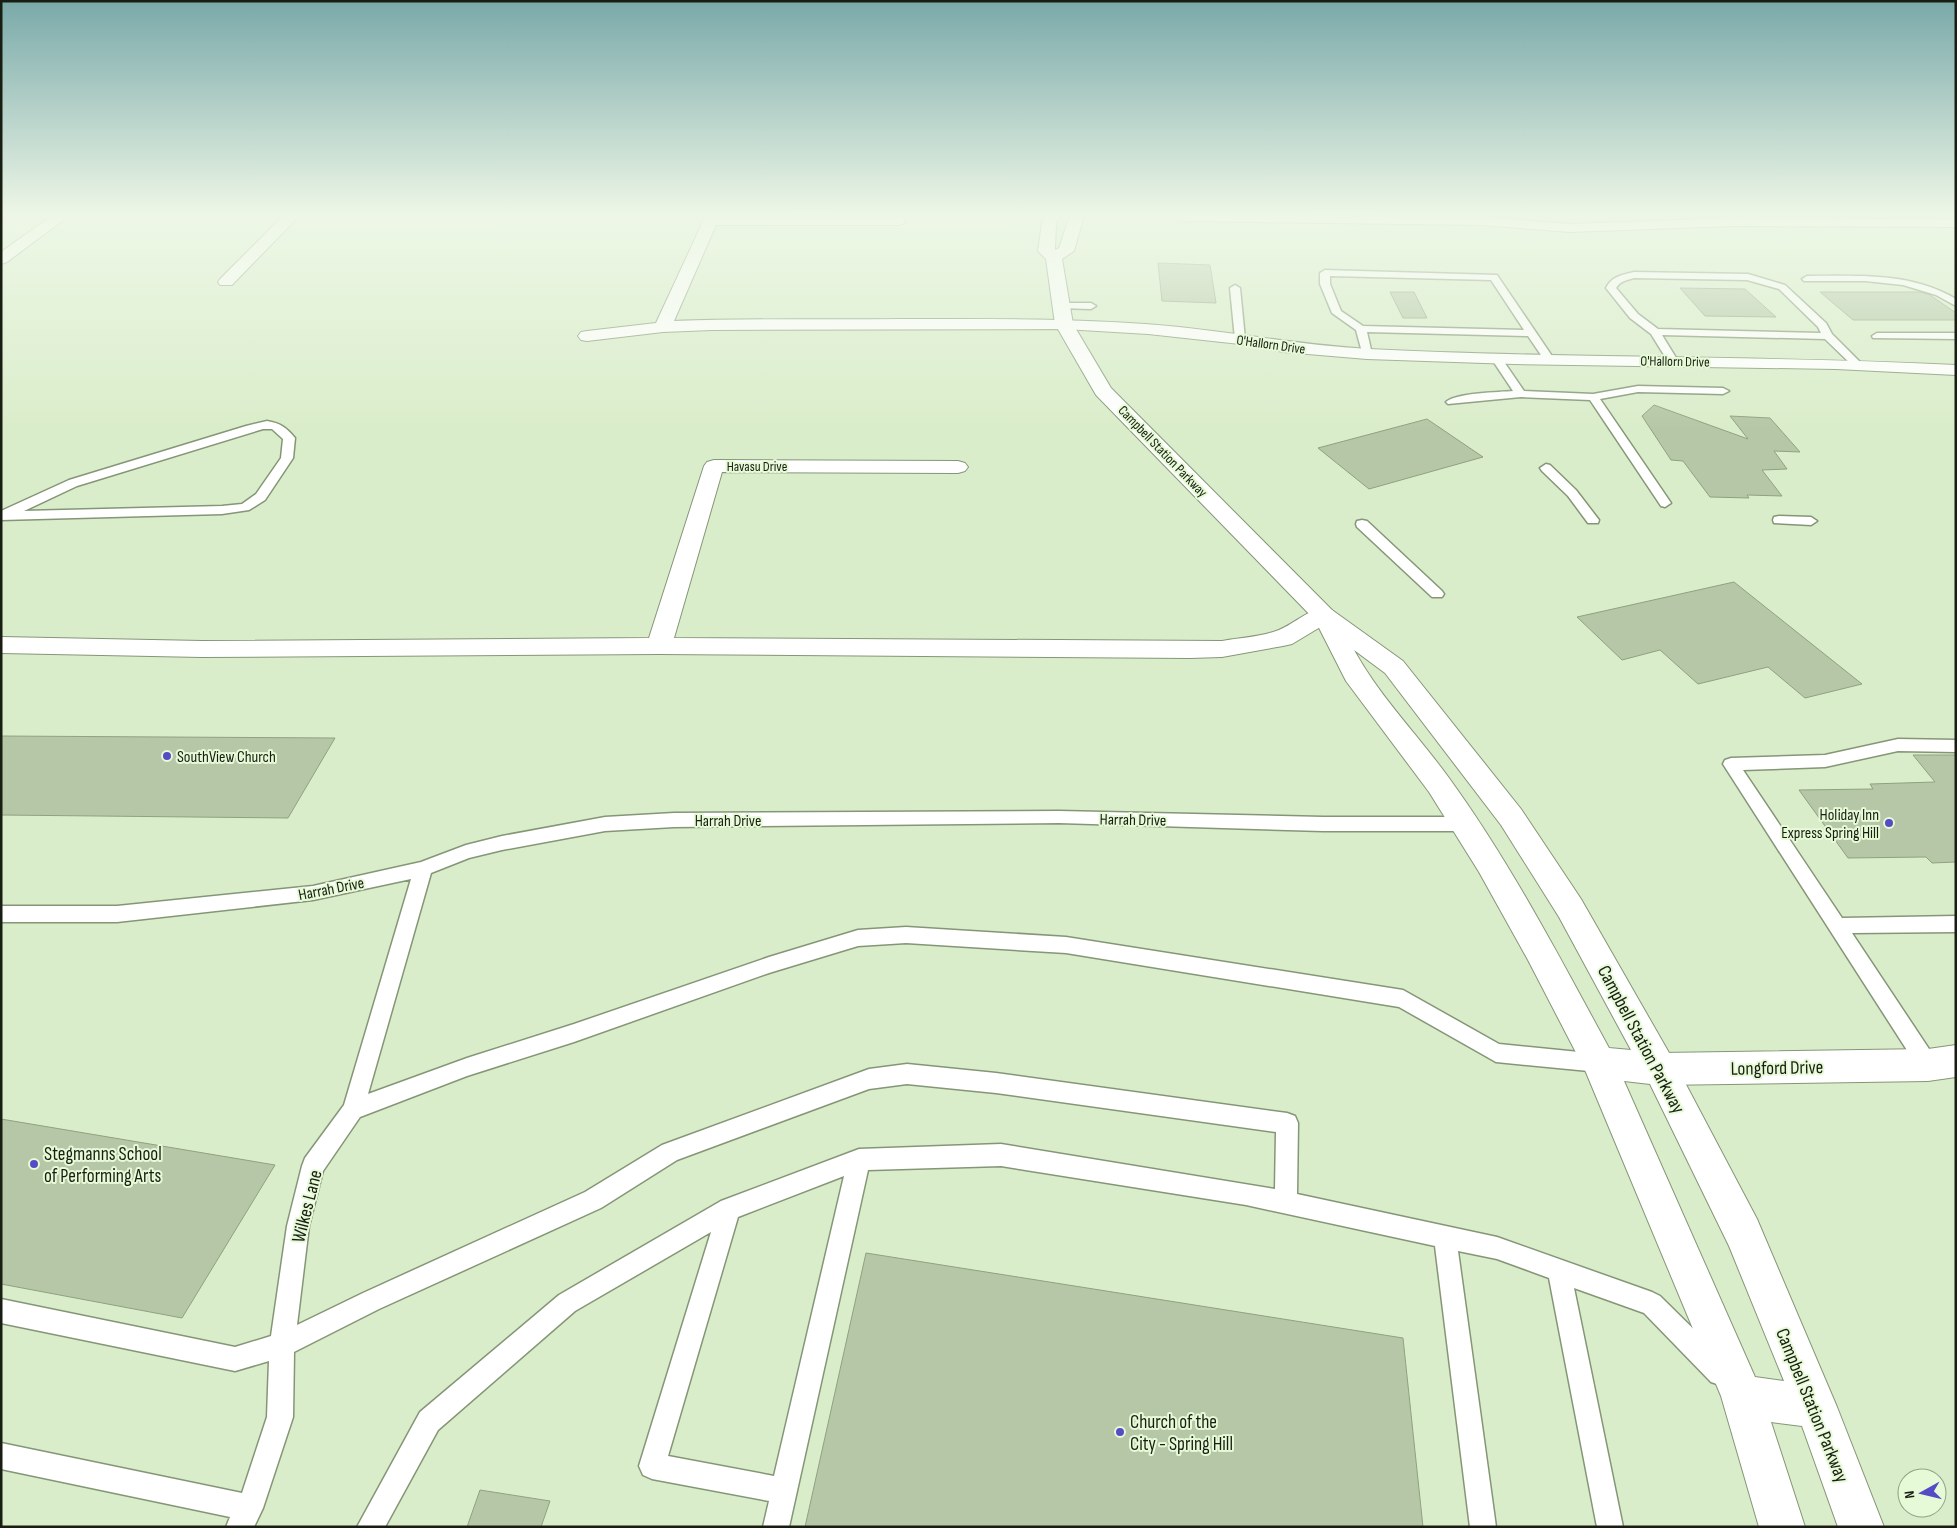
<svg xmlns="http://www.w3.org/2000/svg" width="1957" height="1528" viewBox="0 0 1957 1528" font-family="'Sofia Sans Condensed',sans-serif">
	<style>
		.building { fill: #b5c7a6; stroke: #90a181 }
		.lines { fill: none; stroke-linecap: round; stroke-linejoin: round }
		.lane-casing { stroke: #859677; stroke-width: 3 }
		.street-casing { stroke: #859677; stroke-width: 2 }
		.secondary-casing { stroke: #859677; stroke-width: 2 }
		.lane { fill: #fff; fill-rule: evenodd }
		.street { fill: #fff; fill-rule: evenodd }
		.secondary { fill: #fff; fill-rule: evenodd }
		.poi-dot { fill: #544cc4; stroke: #e7fad7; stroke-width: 2 }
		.labels { text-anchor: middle; stroke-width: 4; stroke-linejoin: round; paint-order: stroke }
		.far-street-label { font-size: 14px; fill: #181e12; stroke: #e7fad7 }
		.poi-label { font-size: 16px; fill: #181e12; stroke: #e7fad7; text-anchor: start }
		.street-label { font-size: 16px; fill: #181e12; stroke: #e7fad7 }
		.near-street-label { font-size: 19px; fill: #181e12; stroke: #e7fad7 }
		.near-poi-label { font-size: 19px; fill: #181e12; stroke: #e7fad7; text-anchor: start }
	</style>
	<rect width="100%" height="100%" fill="#daedca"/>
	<g class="building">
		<path d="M1158,263l52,2 6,38 -54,-2z"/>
		<path d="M1680,288l65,1 31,28 -71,-1z"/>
		<path d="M1390,292h24l13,26h-24z"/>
		<path d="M1820,292h100l10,3 26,18v7h-103z"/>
		<path d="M1654,405l94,34 -18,-23 40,2 30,34 -26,-1 13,18 -25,1 20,26 -35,-1 2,3 -39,-1 -27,-36 -12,-1 -29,-44z"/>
		<path d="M1427,419l56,38 -114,32 -51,-41z"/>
		<path d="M1734,582l128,102 -57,14 -37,-31 -70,17 -38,-34 -38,10 -45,-43z"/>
		<path d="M1,736l334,2 -47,80 -287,-3z"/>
		<path d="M1913,755h43v107l-24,1 -6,-6 -78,1 -49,-68 74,-1 -3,-5 65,-2z"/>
		<path d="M1,1119l274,46 -93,153 -181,-34z"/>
		<path d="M866,1253l537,85 20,189h-618z"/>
		<path d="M480,1490l70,11 -9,26h-74z"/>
	</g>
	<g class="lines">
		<defs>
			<g id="lane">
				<path d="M1325,270l172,5 57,84 -1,2h-8l-17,-25 -161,-4 5,22 -5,3 -4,-1 -7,-26 -24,-17 -12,-29v-11zM1330,276l161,4 33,50 -161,-4 -22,-15 -11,-27z"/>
				<path d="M1634,272l114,2 37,11 41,38 6,11 30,30 -5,3 -4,-1 -28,-27 -163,-4 16,26 -1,2h-8l-18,-29 -21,-16 -24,-30c6,-12 16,-13 28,-16zM1634,278l113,2 32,9 39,38 3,6 -163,-4 -20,-15 -22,-26c4,-7 11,-8 18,-10z"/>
				<path d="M1807,276c51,0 103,-4 149,23v7l-20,-11 -33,-10 -38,-4h-61l-2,-2z"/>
				<path d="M1235,285l5,3 5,51 -5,3 -5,-3 -5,-51z"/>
				<path d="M1061,303h30l5,3 -5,3 -33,-1 -2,-2z"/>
				<path d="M1877,333h79v6l-83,-1 -1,-2z"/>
				<path d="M1496,355l4,1 24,35 69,3 45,-8 85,2 6,3 -6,3 -85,-2 -38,7 71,104 -6,4 -4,-1 -71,-106 -69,-3 -73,7 -2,-2c9,-9 54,-10 67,-11l-22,-33z"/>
				<path d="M267,421c13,2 20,7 28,17l-2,20 -28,42 -16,10 -27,4 -221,6v-9l68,-31 177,-54zM263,429h9l11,10 -2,19 -25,36 -14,10 -20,2 -198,5 53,-25z"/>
				<path d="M1546,464l4,1 26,25 23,30 -1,3h-10l-20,-27 -26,-25 -2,-3z"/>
				<path d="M1779,516l32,1 6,4 -6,4 -37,-2 -1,-3 1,-3z"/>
				<path d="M1362,520l5,1 75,70 2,3 -2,3h-10l-75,-70 -1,-3 1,-3z"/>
				<path d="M1898,739l58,1v12l-58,-1 -73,16 -82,3 99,148 114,-2v16l-104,1 83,125 3,7 -3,7 -7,2 -7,-2 -198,-308 2,-4 6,-2 94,-3z"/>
				<path d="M1059,811l264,6h142l6,2 3,5 -3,5 -6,2h-142l-264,-8 -385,4 -69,4 -103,19 -33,8 -38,15 -63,221 99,-36 107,-34 195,-67 89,-27 48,-3 160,10 337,53 96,54 100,10 7,2 3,7 -3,7 -7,2 -103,-10 -97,-55 -333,-54 -160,-10 -48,3 -89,27 -195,69 -107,34 -107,41 -37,54 -14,55 -12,99 66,-32 222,-101 77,-47 207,-76 38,-5 89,9 291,40 8,3 3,7 -1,71 200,43 155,55 8,4 69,68 3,9 -3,9 -9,3 -9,-3 -67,-69 -70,-25 49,239h-26l-48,-249 -52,-19 -39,-8 38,276h-26l-35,-281 -189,-41 -245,-39 -133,4 -79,357h-26l6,-26 -117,-22 -9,-4 -4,-9 72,-234 -136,79 -137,119 -53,97h-28l63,-115 139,-117 162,-94 138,-52 142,-5 274,45 1,-57 -280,-39 -89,-9 -38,5 -192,71 -76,48 -222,101 -85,43 -1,65 -30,91 -9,19h-28l4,-10 -229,-48v-26l241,50 25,-76 2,-56 -34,10 -234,-48v-24l234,48 36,-11 16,-110 15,-60 3,-8 39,-53 67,-226 -98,21 -196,22h-116v-16h116l196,-20 108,-24 45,-17 36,-9 103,-19 69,-4zM844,1176l-70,300 -106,-20 70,-239z"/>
			</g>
			<g id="street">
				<path d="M53,215h17l-63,47 -6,2v-12z"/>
				<path d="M284,215h16l-68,70h-12l-2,-3 2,-3z"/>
				<path d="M706,215l192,2 5,1 2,3 -2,3 -5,1h-182l-42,96c75,-3 151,-1 226,-2 82,0 163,-1 245,5 75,5 149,21 224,25 195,10 391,6 587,16v10l-120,-6 -323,-5 -146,-5 -83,-7 -44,-8 -92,-10 -84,-5 -352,1 -49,2 -76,9 -6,-1 -3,-4 3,-4 6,-1 69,-8z"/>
				<path d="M1180,215l300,2 90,7 162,-6 224,1v8l-224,-1 -162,6 -90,-7 -293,-4 -5,-1z"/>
				<path d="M714,460l244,1 7,2 3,4 -3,4 -7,2 -236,-1 -48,166 548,3c17,-3 37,-4 54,-10 19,-6 35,-27 56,-21l4,5 -4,5 -40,24 -9,2 -61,11 -32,1 -531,-4 -457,3 -201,-4v-16l201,4 447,-3 55,-172 3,-4z"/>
				<path d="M1956,1045v32l-28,4 -268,4 -12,-5 -5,-11 5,-11 12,-5 268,-4z"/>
			</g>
			<path id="secondary" d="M1046,215h15l-5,8 -1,27 4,-2 11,-33h14l-10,36 -12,8 11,65 38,64 221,222 71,51 118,148 60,90 91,159 85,161 80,188 47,120h-46l-36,-101 -31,-4 34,105h-46l-38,-131 -136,-326 -57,-110 -49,-88 -50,-80 -83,-111 -31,-61 -219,-225 -41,-71 -9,-65 -8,-8 4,-28zM1354,650l31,23 116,152 58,92 72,133 -22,-2c-50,-92 -99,-186 -160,-270 -31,-43 -70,-82 -95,-128zM1624,1081l26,3 79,162 55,135 -29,-4z"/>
		</defs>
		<use href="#lane" class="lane-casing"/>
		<use href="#street" class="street-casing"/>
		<use href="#secondary" class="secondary-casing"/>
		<use href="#lane" class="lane"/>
		<use href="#street" class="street"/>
		<use href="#secondary" class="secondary"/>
	</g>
	<linearGradient id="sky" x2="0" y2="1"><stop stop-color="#79a9a9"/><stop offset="0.5" stop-color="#eef7e7"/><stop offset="1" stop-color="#eef7e7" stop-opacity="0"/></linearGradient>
	<rect width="1957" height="429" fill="url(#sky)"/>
	<g class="poi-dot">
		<circle cx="167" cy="756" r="5"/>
		<circle cx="1889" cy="823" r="5"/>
		<circle cx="34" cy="1164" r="5"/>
		<circle cx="1120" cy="1432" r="5"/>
	</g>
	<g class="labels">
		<g class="far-street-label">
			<text transform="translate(1271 344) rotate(8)" y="5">O'Hallorn Drive</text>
			<text transform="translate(1675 361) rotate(1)" y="5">O'Hallorn Drive</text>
			<text transform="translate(1163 451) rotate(46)" y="5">Campbell Station Parkway</text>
			<text x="757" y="471">Havasu Drive</text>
		</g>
		<g class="poi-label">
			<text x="177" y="762">SouthView Church</text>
			<text x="1879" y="820" text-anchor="end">Holiday Inn<tspan x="1879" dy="18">Express Spring Hill</tspan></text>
		</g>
		<g class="street-label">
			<text transform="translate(1133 819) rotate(1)" y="6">Harrah Drive</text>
			<text x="728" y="826">Harrah Drive</text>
			<text transform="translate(331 888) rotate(-11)" y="6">Harrah Drive</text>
		</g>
		<g class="near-street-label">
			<text transform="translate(1642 1039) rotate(62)" y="7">Campbell Station Parkway</text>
			<text transform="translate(1777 1067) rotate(-1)" y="7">Longford Drive</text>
			<text transform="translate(306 1206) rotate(-76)" y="7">Wilkes Lane</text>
			<text transform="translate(1813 1405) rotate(68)" y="7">Campbell Station Parkway</text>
		</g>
		<g class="near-poi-label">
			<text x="44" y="1160">Stegmanns School<tspan x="44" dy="22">of Performing Arts</tspan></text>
			<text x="1130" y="1428">Church of the<tspan x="1130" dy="22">City - Spring Hill</tspan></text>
		</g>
	</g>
	<rect width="1957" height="1528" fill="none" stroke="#181e12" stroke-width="5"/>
	<g transform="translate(1922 1493) rotate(262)"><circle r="24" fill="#e7fad7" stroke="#94a288"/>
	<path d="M0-4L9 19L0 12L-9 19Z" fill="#544cc4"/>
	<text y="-8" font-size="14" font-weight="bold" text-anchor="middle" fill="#181e12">N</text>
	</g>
</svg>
